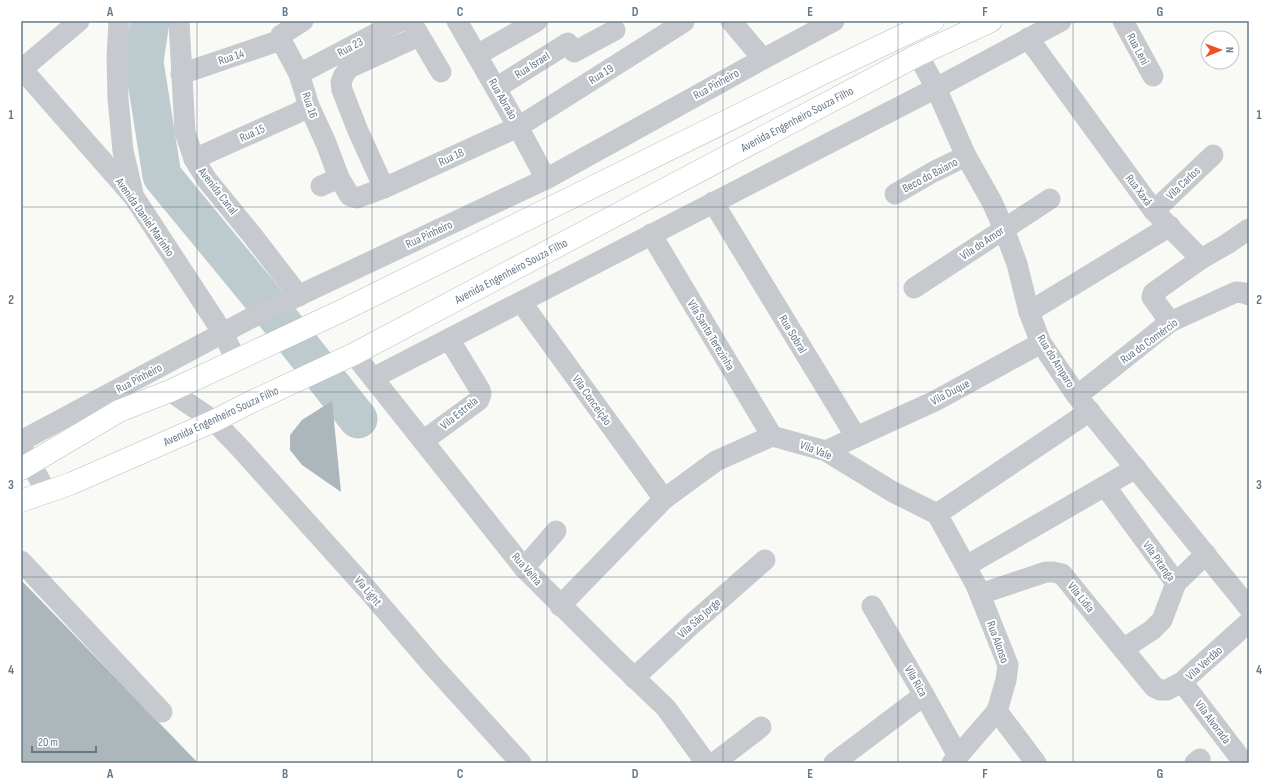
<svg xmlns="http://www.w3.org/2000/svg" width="1270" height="784" viewBox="0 0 1270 784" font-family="'Sofia Sans Condensed',sans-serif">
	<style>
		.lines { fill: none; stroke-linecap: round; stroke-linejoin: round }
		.river { stroke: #bdcace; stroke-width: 39 }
		.building { fill: #adb6bb }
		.major-casing { stroke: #b9bdc1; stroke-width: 23 }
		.minor { stroke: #c6cace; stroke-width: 21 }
		.major { stroke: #fff; stroke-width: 22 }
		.grid { fill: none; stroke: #667989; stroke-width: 1; stroke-opacity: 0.55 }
		.labels { text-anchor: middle; stroke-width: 4; stroke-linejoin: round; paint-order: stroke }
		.street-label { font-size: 12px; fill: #667989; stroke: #fff }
		.neatline { fill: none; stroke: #667989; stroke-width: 1.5 }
		.grid-label { font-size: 13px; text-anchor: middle; font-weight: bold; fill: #667989 }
	</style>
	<rect width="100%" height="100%" fill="#f9f9f6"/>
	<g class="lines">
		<path class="river" d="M150,21l-6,41 18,114 94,114 102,129"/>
	</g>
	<g class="building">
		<path d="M332,401l9,91 -39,-27 -12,-15v-15l12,-15z"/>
		<path d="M21,580l177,183h-177z"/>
	</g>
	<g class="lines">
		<defs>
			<g id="major">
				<path d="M21,469l98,-58 51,-20 167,-78 487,-240 109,-52"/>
				<path d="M21,501l49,-17 144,-63 35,-18 105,-49 564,-299 73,-34"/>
			</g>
		</defs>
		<use href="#major" class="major-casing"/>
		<g class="minor">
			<path d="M119,21l-2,36 1,42 5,52 10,42"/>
			<path d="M179,21l6,111 9,27 13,21 45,55 47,61"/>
			<path d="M303,21l-22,14v5l18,34 10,32 17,37 13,35 11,18 7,2 27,-10 134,-61 166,-105"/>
			<path d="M457,21l61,106 28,52"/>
			<path d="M731,21l32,38"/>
			<path d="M1123,21l30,55"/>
			<path d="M412,23l29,49"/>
			<path d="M1028,38l126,173 47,48 -48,34 -1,4 18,25"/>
			<path d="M574,52l41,-22"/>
			<path d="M477,55l60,-34"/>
			<path d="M918,55l18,33 30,68 26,46 12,27 13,35 12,48 12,31 36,53 172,212"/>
			<path d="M21,68l113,129 89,136 13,27"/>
			<path d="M22,69l57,-48"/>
			<path d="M181,74l100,-34"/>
			<path d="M299,74l101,-53"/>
			<path d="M496,88l72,-45"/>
			<path d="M194,159l103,-46 12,-7"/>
			<path d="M321,186l18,-8"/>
			<path d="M384,188l-26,-57 -16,-41 -1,-8 3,-7 5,-7 70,-32"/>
			<path d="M895,194l38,-22 33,-16"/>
			<path d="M713,202l143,235 -30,14"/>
			<path d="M1154,211l59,-56"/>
			<path d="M651,234l121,202"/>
			<path d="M1201,259l26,-15 22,-15"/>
			<path d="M914,288l136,-89"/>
			<path d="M521,302l143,197"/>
			<path d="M1029,312l141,-86"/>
			<path d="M361,363l163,205 88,88 54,52 40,55"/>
			<path d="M373,378l563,-290 125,-67"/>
			<path d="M170,391l44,30 26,27 126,140 67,78 88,97"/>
			<path d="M1077,396l93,-74 66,-30 8,1 5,2"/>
			<path d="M856,437l79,-36 106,-58"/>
			<path d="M21,441l228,-122 297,-140 217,-120 71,-38"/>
			<path d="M423,441l56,-41 2,-6 -1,-4 -31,-51"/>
			<path d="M22,448l25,45"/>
			<path d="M1105,486l71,97 -14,37 -10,10 -29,19"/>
			<path d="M937,514l39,71 32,80 -2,15 -9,31 -45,52"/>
			<path d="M937,514l153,-103"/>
			<path d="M21,561l141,151"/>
			<path d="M966,566l170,-98"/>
			<path d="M524,568l32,-37"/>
			<path d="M1176,583l30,-29"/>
			<path d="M980,594l66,-22h7l9,2 92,113 6,3h7l15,-8 67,-60"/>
			<path d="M560,606l104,-107 52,-38 56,-25 54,15 67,41 44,22"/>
			<path d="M872,606l52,89 34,61"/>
			<path d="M634,678l58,-54 73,-64"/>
			<path d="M1182,682l62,81"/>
			<path d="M997,711l39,52"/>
			<path d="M714,763l47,-36"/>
			<path d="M834,763l90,-68"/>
			<path d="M1195,763l5,-4"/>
		</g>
		<use href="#major" class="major"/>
	</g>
	<path class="grid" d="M197,21v742M372,21v742M547,21v742M723,21v742M898,21v742M1073,21v742M21,207h1228M21,392h1228M21,577h1228"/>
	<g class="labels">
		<g class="street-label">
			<text transform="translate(350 47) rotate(-28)" y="4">Rua 23</text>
			<text transform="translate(1138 49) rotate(62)" y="4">Rua Leni</text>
			<text transform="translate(231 57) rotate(-18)" y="4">Rua 14</text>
			<text transform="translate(532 65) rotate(-32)" y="4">Rua Israel</text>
			<text transform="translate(601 74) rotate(-32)" y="4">Rua 19</text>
			<text transform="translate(716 84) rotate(-29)" y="4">Rua Pinheiro</text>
			<text transform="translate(503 99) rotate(60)" y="4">Rua Abraão</text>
			<text transform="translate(310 105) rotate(71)" y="4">Rua 16</text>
			<text transform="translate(797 119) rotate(-28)" y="4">Avenida Engenheiro Souza Filho</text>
			<text transform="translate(252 133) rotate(-24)" y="4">Rua 15</text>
			<text transform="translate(451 157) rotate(-25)" y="4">Rua 18</text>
			<text transform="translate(930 175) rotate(-28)" y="4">Beco do Baiano</text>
			<text transform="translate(1183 183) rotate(-44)" y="4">Vila Carlos</text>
			<text transform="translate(1139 190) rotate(53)" y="4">Rua Xaxá</text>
			<text transform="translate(218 191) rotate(52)" y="4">Avenida Canal</text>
			<text transform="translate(145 217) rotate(55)" y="4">Avenida Daniel Marinho</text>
			<text transform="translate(429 234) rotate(-25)" y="4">Rua Pinheiro</text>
			<text transform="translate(982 243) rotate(-34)" y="4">Vila do Amor</text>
			<text transform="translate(511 271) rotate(-28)" y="4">Avenida Engenheiro Souza Filho</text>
			<text transform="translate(793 334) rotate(59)" y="4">Rua Sobral</text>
			<text transform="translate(711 335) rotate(59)" y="4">Vila Santa Terezinha</text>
			<text transform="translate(1149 341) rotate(-36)" y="4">Rua do Comércio</text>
			<text transform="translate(1056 361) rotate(58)" y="4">Rua do Amparo</text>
			<text transform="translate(139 378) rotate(-28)" y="4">Rua Pinheiro</text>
			<text transform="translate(950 392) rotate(-28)" y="4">Vila Duque</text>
			<text transform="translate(592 400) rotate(54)" y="4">Vila Conceição</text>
			<text transform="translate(459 413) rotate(-39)" y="4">Vila Estrela</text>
			<text transform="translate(221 416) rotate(-25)" y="4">Avenida Engenheiro Souza Filho</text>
			<text transform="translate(816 450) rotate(21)" y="4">Vila Vale</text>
			<text transform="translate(1159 561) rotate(54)" y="4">Vila Pitanga</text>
			<text transform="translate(527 569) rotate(49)" y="4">Rua Velha</text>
			<text transform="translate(368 591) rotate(49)" y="4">Via Light</text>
			<text transform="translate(1081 597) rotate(51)" y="4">Vila Lidia</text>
			<text transform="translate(699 618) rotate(-42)" y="4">Vila São Jorge</text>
			<text transform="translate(998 642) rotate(70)" y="4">Rua Alonso</text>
			<text transform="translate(1204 663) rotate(-42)" y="4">Vila Verdão</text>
			<text transform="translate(916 681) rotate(60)" y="4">Vila Rica</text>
			<text transform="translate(1213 722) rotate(53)" y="4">Vila Alvorada</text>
		</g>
	</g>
	<rect width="1270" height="784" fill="none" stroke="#ffffff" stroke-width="44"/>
	<g transform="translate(1220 50) rotate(89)"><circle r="19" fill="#ffffff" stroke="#c2c9d0"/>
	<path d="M0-3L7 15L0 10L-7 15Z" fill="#ee5121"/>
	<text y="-6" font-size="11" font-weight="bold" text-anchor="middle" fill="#667989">N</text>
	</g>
	<path d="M32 746v6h64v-6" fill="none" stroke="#667989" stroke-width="2"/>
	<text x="38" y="746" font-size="12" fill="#667989" stroke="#ffffff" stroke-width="3" paint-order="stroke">20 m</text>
	<rect x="22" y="22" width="1226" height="740" class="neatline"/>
	<g class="grid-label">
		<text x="110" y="16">A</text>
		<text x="285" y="16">B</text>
		<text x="460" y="16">C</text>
		<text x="635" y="16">D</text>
		<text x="810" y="16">E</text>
		<text x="985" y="16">F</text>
		<text x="1160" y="16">G</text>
		<text x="11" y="119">1</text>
		<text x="1259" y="119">1</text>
		<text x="11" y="304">2</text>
		<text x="1259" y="304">2</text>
		<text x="11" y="489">3</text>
		<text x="1259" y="489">3</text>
		<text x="11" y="674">4</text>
		<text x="1259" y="674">4</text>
		<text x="110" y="778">A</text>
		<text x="285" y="778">B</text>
		<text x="460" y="778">C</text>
		<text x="635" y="778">D</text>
		<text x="810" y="778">E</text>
		<text x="985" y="778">F</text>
		<text x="1160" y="778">G</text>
	</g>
</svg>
